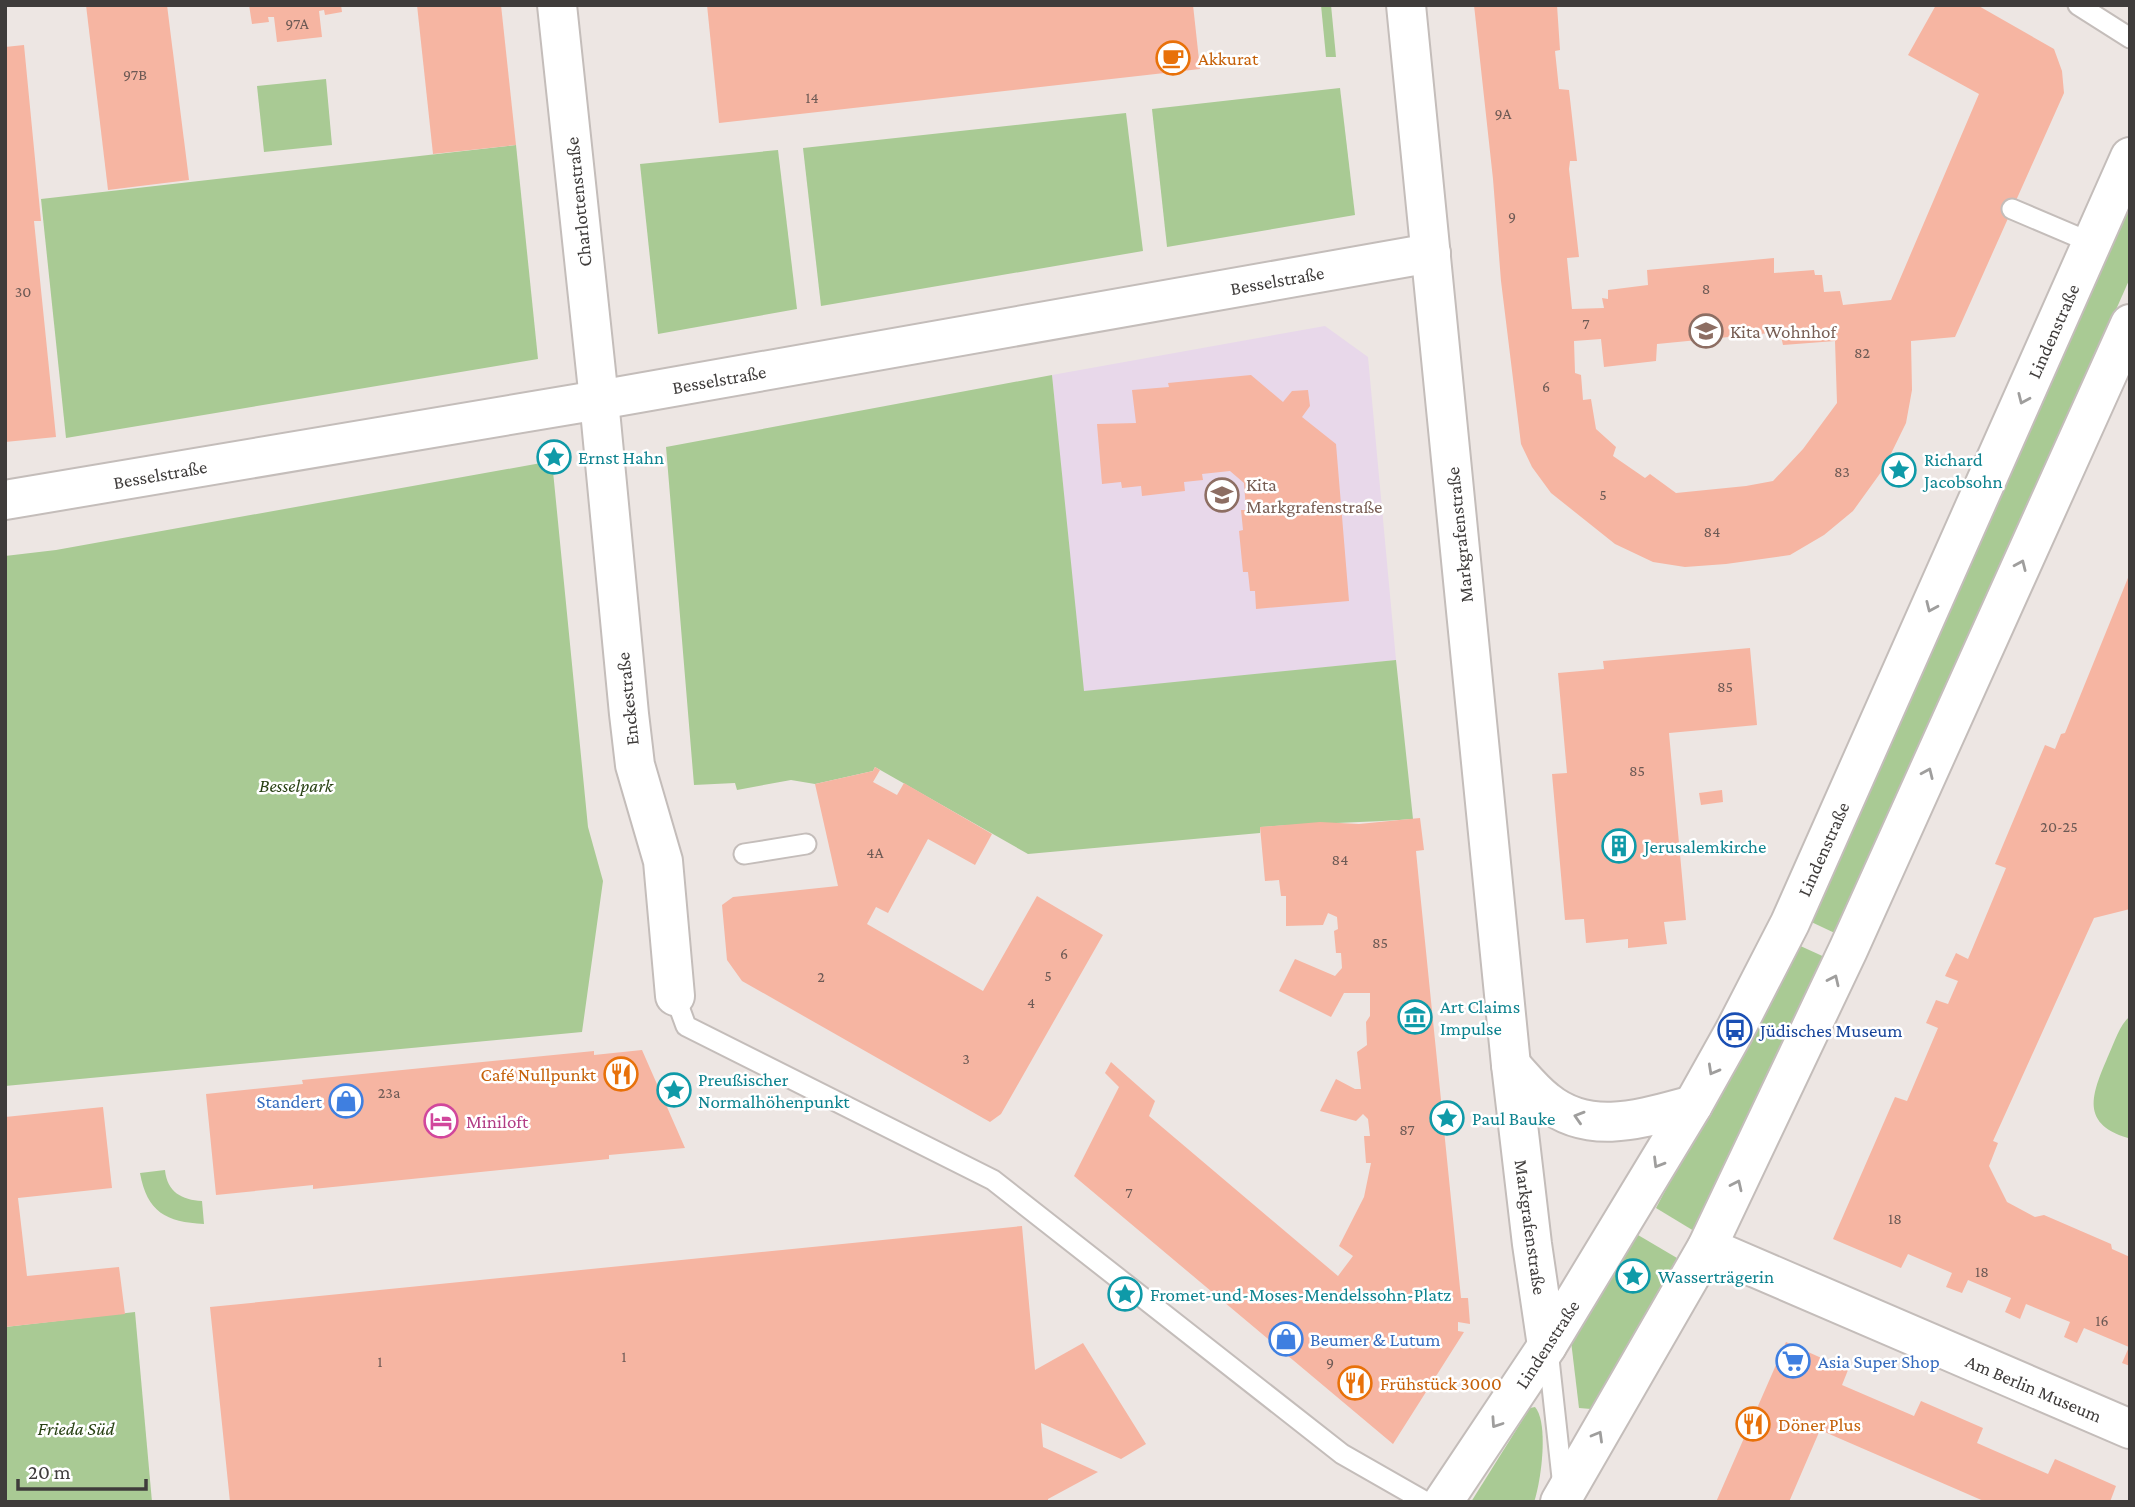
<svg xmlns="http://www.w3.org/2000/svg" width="2135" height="1507" viewBox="0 0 2135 1507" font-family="'Crimson Pro',serif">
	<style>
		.education { fill: #e8d8ea }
		.green { fill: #a9ca94 }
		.building { fill: #f6b5a2; fill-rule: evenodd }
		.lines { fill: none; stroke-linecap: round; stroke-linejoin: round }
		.service-casing { stroke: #c4bdba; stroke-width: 23 }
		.minor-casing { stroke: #c4bdba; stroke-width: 42 }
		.secondary-casing { stroke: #c4bdba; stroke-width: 42 }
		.service { stroke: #fff; stroke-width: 19 }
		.minor { stroke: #fff; stroke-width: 38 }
		.secondary { stroke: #fff; stroke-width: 38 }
		.oneway { stroke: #9f9e9d }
		.labels { text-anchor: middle; stroke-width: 5; stroke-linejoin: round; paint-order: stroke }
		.number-label { font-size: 16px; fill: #6d5a55 }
		.food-label { font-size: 19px; fill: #c56008; stroke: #fff; text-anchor: start }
		.street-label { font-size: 19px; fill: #3f3c3b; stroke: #fff }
		.education-label { font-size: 19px; fill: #785e54; stroke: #fff; text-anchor: start }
		.culture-label { font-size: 19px; fill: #0d838f; stroke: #fff; text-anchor: start }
		.park-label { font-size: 19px; font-style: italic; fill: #284113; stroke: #fff }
		.transit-label { font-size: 19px; fill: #164399; stroke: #fff; text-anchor: start }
		.shop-label { font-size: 19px; fill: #366cbe; stroke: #fff; text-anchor: start }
		.hotel-label { font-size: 19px; fill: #b23c85; stroke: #fff; text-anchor: start }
	</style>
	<rect width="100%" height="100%" fill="#ede6e3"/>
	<path class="education" d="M1325,326l43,31 28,303 -313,32 -31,-317z"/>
	<g class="green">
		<path d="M1321,5h10l5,52h-10z"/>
		<path d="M326,79l6,66 -68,7 -7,-66z"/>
		<path d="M1340,88l15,127 -188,32 -15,-138z"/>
		<path d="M1126,113l17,138 -322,55 -18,-158z"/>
		<path d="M516,145l22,214 -472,79 -25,-239z"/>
		<path d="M778,150l19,159 -139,25 -18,-170z"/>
		<path d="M2130,201v77l-291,657 -32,-15z"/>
		<path d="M1052,375l32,316 312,-31 17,159c-51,4 -101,4 -153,8v6l-232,21 -153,-87 -2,4 -58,13 -24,-4 -54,10 -2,-7 -41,2 -28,-338z"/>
		<path d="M552,461l36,366 15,54 -21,151 -577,54v-530l51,-6z"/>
		<path d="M1796,944l33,15 -135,272 -38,-23z"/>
		<path d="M2130,1016v122h-2c-51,-15 -34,-48 -19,-84 6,-13 10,-28 21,-38z"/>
		<path d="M165,1170c2,22 17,30 37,31l2,23c-38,-2 -57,-12 -64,-51z"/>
		<path d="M1638,1235l39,23 -86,151 -12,-1 -8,-67z"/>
		<path d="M135,1312l17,190h-147v-175z"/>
		<path d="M1535,1407c14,16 6,75 -1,95h-63l59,-94z"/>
	</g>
	<g class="building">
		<path d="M86,5h81l22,175 -81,10z"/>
		<path d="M249,5h92l1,7 -17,3 -1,-5 -5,1 3,26 -45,5 -3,-25h-6l1,5 -17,2z"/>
		<path d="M417,5h84l15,140 -83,9z"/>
		<path d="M707,5h486l7,64 -481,54z"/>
		<path d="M1474,5h83l3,45 -5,1 4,38 10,1 8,71h-7l-1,8 10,88 -12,1 5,51 32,-1 -2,-10 6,1v-9l40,-5 -1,-15 127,-12v15l40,-3 1,5h7l2,17 16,-1 3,14 48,-5 88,-206 -71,-39 28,-50h41l77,44 8,22 2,22 -109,244 -44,4 1,49 -6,33 -22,45 -31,43 -29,24 -34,20 -64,9 -41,3 -32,-5 -38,-18 -64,-51 -19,-26 -11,-23 -20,-163 -8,-102zM1780,332l3,13 52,-4 2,62 -34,46 -30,32 -27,5 -70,7 -26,-19 -5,4 -32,-22 3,-9 -20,-18 -5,-30 -8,1 -2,-25 -6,-2 -1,-32 27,-2 3,28 52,-6 1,-17z"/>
		<path d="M24,45l17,176h-7l22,216 -51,5v-395z"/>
		<path d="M1251,375l32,27 9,-11 16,-1 2,16 -8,11 34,27 13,157 -93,8 -1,-18h-5l-2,-19h-5l-4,-41 4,-1 -2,-20h5l-2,-27 -14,-12 -28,3 1,6 -19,2 1,9 -43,5 -1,-10 -19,2 -1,-6 -19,2 -5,-60 39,-1 -4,-33 37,-3 -1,-4z"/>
		<path d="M2130,573v336l-36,9 -101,223 5,2 -9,23 18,36 28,15 9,-2 67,29 1,5 18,8v109l-8,-3 7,-16 -45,-19 -7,15 -13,-6 6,-15 -44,-18 -6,15 -15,-7 6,-14 -43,-18 -6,13 -16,-6 6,-14 -44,-19 -7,14 -68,-29 62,-142 12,4 31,-73 -12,-5 10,-23 12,4 10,-23 -13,-5 11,-23 12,6 38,-91 -11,-4 50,-119 10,4 6,-15 4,-1z"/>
		<path d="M1750,648l7,77 -88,8 17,187 -22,2 3,22 -39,4v-9l-42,4 -2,-24 -19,1 -13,-146 15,-1 -9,-100 46,-4 -1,-8z"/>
		<path d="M875,767l5,3 -7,12 24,13 7,-12 88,51 -17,31 -47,-26 -40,74 -12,-6 -9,17 116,67 54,-95 66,39 -102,179 -11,8 -248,-141 -15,-21 -5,-55 11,-8 105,-11 -23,-102 58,-13z"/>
		<path d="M1722,790l1,12 -22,3 -2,-12z"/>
		<path d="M1420,818l4,32 -8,1 3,31 42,416h7l2,26 -12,-2v9l6,1 -71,112 -319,-268 45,-89 -14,-14 6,-11 44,39 -6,15 189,160 15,-20 -14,-10 25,-49 7,-34h-5l-2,-27h6l-2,-17 -5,-5 -7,7 -36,-10 16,-32 19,10h6l-4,-37 10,-7 -1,-23 4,-6v-23h-26l-13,24 -52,-26 16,-32 40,17 7,-8 -1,-15h-5l-2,-22 4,-2 -1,-12 -9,-4 -5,12 -37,1v-30h-5l-2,-16 -14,1 -5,-54 60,-5 39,2z"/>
		<path d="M642,1050l43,98 -76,7v4l-296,30v-4l-97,10 -10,-101 97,-10 -1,-4 292,-29v4z"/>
		<path d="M103,1107l9,81 -94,10 9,78 92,-9 6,47 -120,13v-210z"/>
		<path d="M1022,1226l13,144 48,-27 63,101 -25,15 -80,-36 2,24 55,25 -50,27v3h-818l-20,-195z"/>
		<path d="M1786,1342l62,28 -6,15 72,31 7,-15 62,27 -6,15 71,31 7,-15 61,27 -6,16h-124l-166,-72 -31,72h-73z"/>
	</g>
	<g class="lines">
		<defs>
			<g id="service">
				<path d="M2078,5l52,33"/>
				<path d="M2012,209l80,34"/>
				<path d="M744,854l62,-10"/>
				<path d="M675,996l11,30 307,154 349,274 84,48"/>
				<path d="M1548,1350l15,137"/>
			</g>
			<g id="minor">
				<path d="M557,5l42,395 30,314 6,51 28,96 12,135"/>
				<path d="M1406,5l105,1060 21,179 15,102"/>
				<path d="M5,500l594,-100 832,-147"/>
				<path d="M1511,1065c11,12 22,26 35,36 44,36 98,17 147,4"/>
				<path d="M1707,1247l423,182"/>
			</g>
			<g id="secondary">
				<path d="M1443,1502l104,-156 146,-241 42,-75 55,-107 340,-766"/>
				<path d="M1560,1502l147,-255 141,-297 282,-626"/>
			</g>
		</defs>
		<use href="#service" class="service-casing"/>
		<use href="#minor" class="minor-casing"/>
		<use href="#secondary" class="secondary-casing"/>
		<use href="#service" class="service"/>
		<use href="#minor" class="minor"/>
		<use href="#secondary" class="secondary"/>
	</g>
	<defs><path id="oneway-chevron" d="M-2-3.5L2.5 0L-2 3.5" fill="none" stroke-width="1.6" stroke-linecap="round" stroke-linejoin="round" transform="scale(1.75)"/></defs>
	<g class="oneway">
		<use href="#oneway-chevron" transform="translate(2023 399) rotate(114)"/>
		<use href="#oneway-chevron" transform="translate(2021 565) rotate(-66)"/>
		<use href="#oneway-chevron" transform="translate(1931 607) rotate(114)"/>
		<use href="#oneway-chevron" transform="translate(1928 773) rotate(-66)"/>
		<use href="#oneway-chevron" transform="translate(1834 980) rotate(-65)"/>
		<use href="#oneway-chevron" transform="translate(1713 1070) rotate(119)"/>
		<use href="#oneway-chevron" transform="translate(1579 1117) rotate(-163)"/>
		<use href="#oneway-chevron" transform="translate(1658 1163) rotate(121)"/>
		<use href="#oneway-chevron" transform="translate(1737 1185) rotate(-65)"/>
		<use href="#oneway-chevron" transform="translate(1496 1423) rotate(124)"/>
		<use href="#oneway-chevron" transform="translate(1598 1436) rotate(-60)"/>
	</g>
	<defs>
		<symbol id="cafe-ring" viewBox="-11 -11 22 22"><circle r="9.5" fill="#fff" stroke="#e8710a" stroke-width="1.5"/><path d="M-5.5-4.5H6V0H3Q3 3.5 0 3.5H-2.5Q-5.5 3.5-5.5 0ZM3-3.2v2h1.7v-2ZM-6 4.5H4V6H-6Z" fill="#e8710a"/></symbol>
		<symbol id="school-ring" viewBox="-11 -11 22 22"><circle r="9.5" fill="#fff" stroke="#8d6e63" stroke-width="1.5"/><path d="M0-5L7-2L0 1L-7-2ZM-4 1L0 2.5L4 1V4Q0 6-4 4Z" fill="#8d6e63"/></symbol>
		<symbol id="sight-ring" viewBox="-11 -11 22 22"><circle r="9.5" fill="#fff" stroke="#0f9aa8" stroke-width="1.5"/><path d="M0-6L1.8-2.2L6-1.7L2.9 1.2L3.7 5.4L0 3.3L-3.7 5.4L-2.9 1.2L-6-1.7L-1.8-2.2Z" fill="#0f9aa8"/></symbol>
		<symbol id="building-ring" viewBox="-11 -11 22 22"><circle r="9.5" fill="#fff" stroke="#0f9aa8" stroke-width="1.5"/><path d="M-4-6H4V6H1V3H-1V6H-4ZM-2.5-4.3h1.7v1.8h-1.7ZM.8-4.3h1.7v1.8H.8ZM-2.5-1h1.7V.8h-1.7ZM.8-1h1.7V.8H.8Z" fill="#0f9aa8"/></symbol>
		<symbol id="museum-ring" viewBox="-11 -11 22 22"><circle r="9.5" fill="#fff" stroke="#0f9aa8" stroke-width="1.5"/><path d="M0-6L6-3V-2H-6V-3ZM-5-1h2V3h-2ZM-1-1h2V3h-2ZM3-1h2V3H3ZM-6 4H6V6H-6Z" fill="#0f9aa8"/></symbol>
		<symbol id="bus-ring" viewBox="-11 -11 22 22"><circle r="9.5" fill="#fff" stroke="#1a4fb4" stroke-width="1.5"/><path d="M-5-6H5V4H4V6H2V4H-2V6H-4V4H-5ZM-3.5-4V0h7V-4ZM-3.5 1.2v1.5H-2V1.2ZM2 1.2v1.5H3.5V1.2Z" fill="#1a4fb4"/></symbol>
		<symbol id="restaurant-ring" viewBox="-11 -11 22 22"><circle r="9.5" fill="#fff" stroke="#e8710a" stroke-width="1.5"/><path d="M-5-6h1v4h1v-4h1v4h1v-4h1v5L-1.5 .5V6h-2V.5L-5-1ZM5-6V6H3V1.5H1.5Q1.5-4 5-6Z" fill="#e8710a"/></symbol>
		<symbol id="shop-ring" viewBox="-11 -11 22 22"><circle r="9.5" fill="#fff" stroke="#3f7fe0" stroke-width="1.5"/><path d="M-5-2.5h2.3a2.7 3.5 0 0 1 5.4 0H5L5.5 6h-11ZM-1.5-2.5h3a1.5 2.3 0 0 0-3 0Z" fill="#3f7fe0"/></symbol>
		<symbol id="hotel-ring" viewBox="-11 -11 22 22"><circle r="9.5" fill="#fff" stroke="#d1479c" stroke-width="1.5"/><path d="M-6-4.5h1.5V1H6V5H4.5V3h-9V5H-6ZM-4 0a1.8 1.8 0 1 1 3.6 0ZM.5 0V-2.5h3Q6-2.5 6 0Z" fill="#d1479c"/></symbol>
		<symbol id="supermarket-ring" viewBox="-11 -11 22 22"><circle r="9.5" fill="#fff" stroke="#3f7fe0" stroke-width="1.5"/><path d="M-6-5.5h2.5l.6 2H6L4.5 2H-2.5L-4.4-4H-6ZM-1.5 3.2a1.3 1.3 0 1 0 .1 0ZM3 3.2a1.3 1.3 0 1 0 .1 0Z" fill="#3f7fe0"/></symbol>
	</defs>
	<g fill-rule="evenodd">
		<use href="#cafe-ring" x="1154" y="39" width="38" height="38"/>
		<use href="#school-ring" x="1687" y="312" width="38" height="38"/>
		<use href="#sight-ring" x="535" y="438" width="38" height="38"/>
		<use href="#sight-ring" x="1880" y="451" width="38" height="38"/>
		<use href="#school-ring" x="1203" y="476" width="38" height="38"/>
		<use href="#building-ring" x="1600" y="827" width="38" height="38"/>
		<use href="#museum-ring" x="1396" y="998" width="38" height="38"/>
		<use href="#bus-ring" x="1716" y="1011" width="38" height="38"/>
		<use href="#restaurant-ring" x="602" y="1055" width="38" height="38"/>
		<use href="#sight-ring" x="655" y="1071" width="38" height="38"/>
		<use href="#shop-ring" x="327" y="1082" width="38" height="38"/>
		<use href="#sight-ring" x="1428" y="1099" width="38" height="38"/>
		<use href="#hotel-ring" x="422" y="1102" width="38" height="38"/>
		<use href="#sight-ring" x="1614" y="1257" width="38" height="38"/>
		<use href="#sight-ring" x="1106" y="1275" width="38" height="38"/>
		<use href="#shop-ring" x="1267" y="1320" width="38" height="38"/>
		<use href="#supermarket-ring" x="1774" y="1342" width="38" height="38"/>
		<use href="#restaurant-ring" x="1336" y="1364" width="38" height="38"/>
		<use href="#restaurant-ring" x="1734" y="1405" width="38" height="38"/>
	</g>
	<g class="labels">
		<g class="number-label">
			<text x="297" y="29">97A</text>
			<text x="135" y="80">97B</text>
			<text x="812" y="103">14</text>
			<text x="1503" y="119">9A</text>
			<text x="1512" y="222">9</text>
			<text x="1706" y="294">8</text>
			<text x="23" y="297">30</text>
			<text x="1586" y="329">7</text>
			<text x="1862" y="358">82</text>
			<text x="1546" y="392">6</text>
			<text x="1842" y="477">83</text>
			<text x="1603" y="500">5</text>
			<text x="1712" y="537">84</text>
			<text x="1725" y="692">85</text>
			<text x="1637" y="776">85</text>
			<text x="2059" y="832">20-25</text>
			<text x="875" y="858">4A</text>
			<text x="1340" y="865">84</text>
			<text x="1380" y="948">85</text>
			<text x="1064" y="959">6</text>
			<text x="1048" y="981">5</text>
			<text x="821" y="982">2</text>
			<text x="1031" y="1008">4</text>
			<text x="966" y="1064">3</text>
			<text x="389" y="1098">23a</text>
			<text x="1407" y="1135">87</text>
			<text x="1129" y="1198">7</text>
			<text x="1895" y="1224">18</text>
			<text x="1982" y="1277">18</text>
			<text x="2102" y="1326">16</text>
			<text x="624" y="1362">1</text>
			<text x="380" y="1367">1</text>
			<text x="1330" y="1368">9</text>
		</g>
		<g class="food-label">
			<text x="1198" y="65">Akkurat</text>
			<text x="596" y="1081" text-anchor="end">Café Nullpunkt</text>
			<text x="1380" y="1390">Frühstück 3000</text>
			<text x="1778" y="1431">Döner Plus</text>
		</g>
		<g class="street-label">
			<text transform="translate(578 202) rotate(-96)" y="7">Charlottenstraße</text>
			<text transform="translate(1277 280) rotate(-10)" y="7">Besselstraße</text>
			<text transform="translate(2053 331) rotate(-66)" y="7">Lindenstraße</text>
			<text transform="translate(719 379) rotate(-10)" y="7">Besselstraße</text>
			<text transform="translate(160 474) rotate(-10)" y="7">Besselstraße</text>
			<text transform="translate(1459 535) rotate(-96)" y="7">Markgrafenstraße</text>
			<text transform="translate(627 699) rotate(-96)" y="7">Enckestraße</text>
			<text transform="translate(1823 849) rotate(-66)" y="7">Lindenstraße</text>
			<text transform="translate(1531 1227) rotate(82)" y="7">Markgrafenstraße</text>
			<text transform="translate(1547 1344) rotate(-57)" y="7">Lindenstraße</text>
			<text transform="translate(2034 1388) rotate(23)" y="7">Am Berlin Museum</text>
		</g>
		<g class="education-label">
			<text x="1730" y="338">Kita Wohnhof</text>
			<text x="1246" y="491">Kita<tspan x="1246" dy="22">Markgrafenstraße</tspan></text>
		</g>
		<g class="culture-label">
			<text x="578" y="464">Ernst Hahn</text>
			<text x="1924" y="466">Richard<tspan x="1924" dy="22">Jacobsohn</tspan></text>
			<text x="1644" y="853">Jerusalemkirche</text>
			<text x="1440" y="1013">Art Claims<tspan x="1440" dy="22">Impulse</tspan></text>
			<text x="698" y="1086">Preußischer<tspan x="698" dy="22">Normalhöhenpunkt</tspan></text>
			<text x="1472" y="1125">Paul Bauke</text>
			<text x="1658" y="1283">Wasserträgerin</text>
			<text x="1150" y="1301">Fromet-und-Moses-Mendelssohn-Platz</text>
		</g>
		<g class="park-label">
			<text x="296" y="792">Besselpark</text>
			<text x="76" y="1435">Frieda Süd</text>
		</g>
		<g class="transit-label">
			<text x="1760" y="1037">Jüdisches Museum</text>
		</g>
		<g class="shop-label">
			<text x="322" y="1108" text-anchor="end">Standert</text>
			<text x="1310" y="1346">Beumer &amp; Lutum</text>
			<text x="1818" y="1368">Asia Super Shop</text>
		</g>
		<g class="hotel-label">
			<text x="466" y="1128">Miniloft</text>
		</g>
	</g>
	<rect width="2135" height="1507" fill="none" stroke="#3f3c3b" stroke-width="14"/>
	<path d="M18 1479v10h128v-10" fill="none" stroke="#3f3c3b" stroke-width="3.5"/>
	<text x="28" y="1479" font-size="21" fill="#3f3c3b" stroke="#ffffff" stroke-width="5" paint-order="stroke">20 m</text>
</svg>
